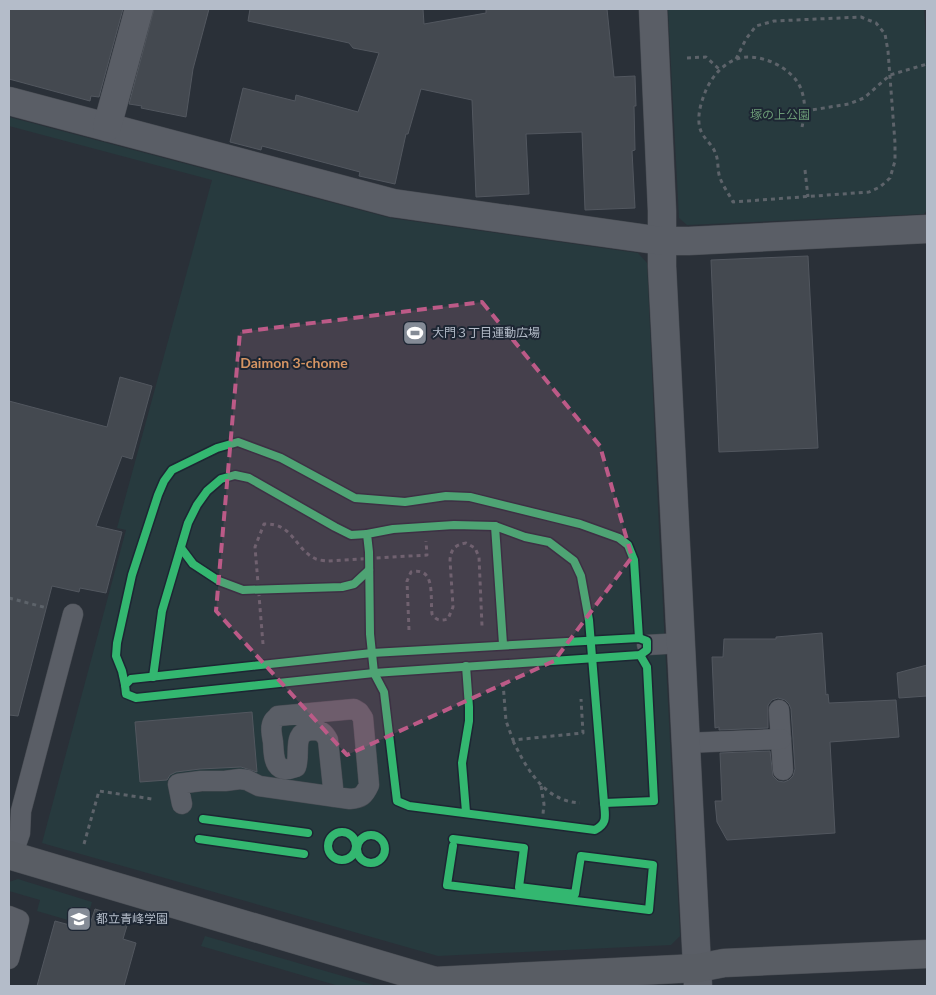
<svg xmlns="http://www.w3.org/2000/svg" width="936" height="995" viewBox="0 0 936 995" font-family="Lato,'Noto Sans JP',sans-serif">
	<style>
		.green { fill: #273a3e }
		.building { fill: #444950; stroke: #52575f }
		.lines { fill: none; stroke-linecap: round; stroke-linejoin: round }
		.lane-casing { stroke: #484c53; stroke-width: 21 }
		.street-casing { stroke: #484c53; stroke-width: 29 }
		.secondary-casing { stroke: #484c53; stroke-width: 29 }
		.path { stroke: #5d636a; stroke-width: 3; stroke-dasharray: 4 4; stroke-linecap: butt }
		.lane { stroke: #5a5e66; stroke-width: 20 }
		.street { stroke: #5a5e66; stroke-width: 28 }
		.secondary { stroke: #595d64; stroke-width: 28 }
		.cycleway-casing { stroke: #1d2633; stroke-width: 11 }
		.cycleway { stroke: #33b770; stroke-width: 8 }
		.marked { fill: #bc5a87; fill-opacity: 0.2; stroke: #bc5a87; stroke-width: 4; stroke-dasharray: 10 6; stroke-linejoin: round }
		.labels { text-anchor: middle; stroke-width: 4; stroke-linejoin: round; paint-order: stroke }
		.park-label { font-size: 12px; fill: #6b9a76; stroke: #1d2633 }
		.poi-label { font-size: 12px; fill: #b4bcc9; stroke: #1d2633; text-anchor: start }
		.neighbourhood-label { font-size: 14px; font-weight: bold; fill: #d59563; stroke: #1d2633 }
	</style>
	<rect width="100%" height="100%" fill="#2a3038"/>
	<g class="green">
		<path d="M668,9h256l3,48v153l-3,4 -237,11 -8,-7z"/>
		<path d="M9,117l381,101 248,35 9,10 12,266 21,407 -9,9 -233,11 -396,-113 84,-313 -9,-2 95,-348 -203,-54z"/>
		<path d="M18,879l74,23 -7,23 -48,-14 3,-11 -31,-9v-9z"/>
		<path d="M205,936l172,50h-38l-138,-40z"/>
	</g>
	<g class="building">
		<path d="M9,9h114l-24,88 -8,-1 -1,5 -81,-22z"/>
		<path d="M154,9h55l-16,60 -7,48 -45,-9 1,-2 -13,-2z"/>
		<path d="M250,9h173l1,15 62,-11v-4h121l7,68 21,-1 1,30h-2l1,44 -3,1 3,57 -50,2 -3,-78 -56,2 3,60 -53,3 -4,-97 -51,-11 -13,45h-2l-11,50 -36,-8 1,-4 -98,-26 -1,4 -31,-8 13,-54 52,13 1,-6 62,17 21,-59 -26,-5 -4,-5 -101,-22z"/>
		<path d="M808,256l10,192 -99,4 -8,-192z"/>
		<path d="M120,377l32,9 -20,73 -10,-3 -26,70 26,6 -16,61 -26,-5 -1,4 -27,-6 -34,130 -9,-1v-314l98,26z"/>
		<path d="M822,633l4,62 2,-1 1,9 67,-3 3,37 -69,5 5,91 -108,7 -10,-18 -2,-21h7l-2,-48 50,-2 3,25 5,5 6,1 5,-2 4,-4 2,-7 -4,-60 -2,-5 -4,-4 -7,-2 -6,2 -4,5v23l-49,2v-3l-4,1 -3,-71h11l1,-18h52v-2z"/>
		<path d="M927,665v31l-28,2 -2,-25z"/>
		<path d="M252,712l5,60 -16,-5 -41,2 -24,3 -6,3 -3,5 -27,2 -5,-60z"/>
		<path d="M95,909l34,10 -6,20 13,4 -12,43h-87l18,-65 33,9z"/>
	</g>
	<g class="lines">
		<defs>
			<g id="lane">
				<path d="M647,645l35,-2"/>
				<path d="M779,710l4,60"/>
				<path d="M685,743l96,-4"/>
				<path d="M182,804l-4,-20 23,-3h24l15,-2 7,1 12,6 91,13c11,-1 14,-3 19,-14l-6,-67 -4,-6 -5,-3 -76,7c-1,2 -5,4 -5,6 -3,5 -1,14 0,20 1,17 1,33 23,25 5,-14 -5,-35 16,-37 8,0 12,2 16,10l6,57"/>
				<path d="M12,856l8,-23 1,-22 52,-197"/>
				<path d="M9,916l10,4 -10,39"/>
			</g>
			<g id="street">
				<path d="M653,9l9,202v55l36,720"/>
				<path d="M9,101l384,102 269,38h27l238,-12"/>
				<path d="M107,127l32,-118"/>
			</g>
			<path id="secondary" d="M9,855l426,126 263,-13 26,-5 203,-9"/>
		</defs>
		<use href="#lane" class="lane-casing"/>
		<use href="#street" class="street-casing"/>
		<use href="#secondary" class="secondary-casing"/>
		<g class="path">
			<path d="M687,58l19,-1 13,12"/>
			<path d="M736,59l10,-20 10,-13 18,-5 87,-4 15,6 9,11 3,17 7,92v18l-5,17 -10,9 -11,5 -136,10c-4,-8 -10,-16 -13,-24 -3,-8 -1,-18 -5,-26 -4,-10 -15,-15 -16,-29 -1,-12 3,-23 7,-33 6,-13 15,-24 28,-30 22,-10 59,7 67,29 5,13 4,25 1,38"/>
			<path d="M805,111l44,-7 15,-6 26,-23 37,-11"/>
			<path d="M805,170l3,27"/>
			<path d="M9,598l38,10"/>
			<path d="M409,630l-2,-49 4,-9c25,-6 19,25 21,42 4,7 9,7 16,5l5,-12 -3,-47c1,-11 5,-15 16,-17l9,5 4,9 3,69"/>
			<path d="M263,644l-8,-97 9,-23c30,-1 30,25 52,35 3,1 9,2 12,2l99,-6 -1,-14"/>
			<path d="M503,683l3,38 7,19 70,-7 -2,-34"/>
			<path d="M513,741c14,28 31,60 67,62"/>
			<path d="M541,786l3,18 -1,10"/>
			<path d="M84,844l15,-53 53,8"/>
		</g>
		<use href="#lane" class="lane"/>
		<use href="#street" class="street"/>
		<use href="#secondary" class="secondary"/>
		<defs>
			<g id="cycleway">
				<path d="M454,525l41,1 30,11 24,5 25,19 7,15 8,44 15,183c1,13 4,20 -9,27l-186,-24 -12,-5 -13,-109 -10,-19 -4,-39 -1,-82 -2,-18 26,-5z"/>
				<path d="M495,526l8,118"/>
				<path d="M181,548l12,16 26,17 24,9 99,-3 12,-3 15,-14"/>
				<path d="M639,638l8,3v9l-7,5 -266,18 -238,25 -10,-4 -1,-9 6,-6 241,-26z"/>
				<path d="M466,666l3,41v14l-7,42 4,49"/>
				<path d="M153,677l9,-66 26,-88 9,-18 10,-14 14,-12 14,-4 14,3 86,49 16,8 16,-1"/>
				<path d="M125,685l-3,-14 -6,-15 1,-13 15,-68 26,-80 6,-14 8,-11 45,-22 21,-6 43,16 74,40 50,4 41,-6 24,1 110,27 39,14 9,7 6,15 5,78"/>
				<path d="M604,803l50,-2 -7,-134 -7,-12"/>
				<path d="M203,819l105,14"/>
				<circle cx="342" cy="846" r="14"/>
				<circle cx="371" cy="849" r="14"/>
				<path d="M199,839l105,15"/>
				<path d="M453,846l-6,39 202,25 4,-45 -72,-9 -6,38 -56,-7 5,-39 -71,-9"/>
			</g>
		</defs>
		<use href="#cycleway" class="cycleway-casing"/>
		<use href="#cycleway" class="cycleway"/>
	</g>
	<path class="marked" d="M482,302l118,144 32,111 -78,104 -207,94 -131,-144 24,-279z"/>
	<defs>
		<symbol id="stadium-square" viewBox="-11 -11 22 22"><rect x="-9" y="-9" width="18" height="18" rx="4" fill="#848b96" stroke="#1d2633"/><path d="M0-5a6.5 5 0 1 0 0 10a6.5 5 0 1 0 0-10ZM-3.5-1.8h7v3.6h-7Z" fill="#fff"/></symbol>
		<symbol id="school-square" viewBox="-11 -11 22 22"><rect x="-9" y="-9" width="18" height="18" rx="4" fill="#848b96" stroke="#1d2633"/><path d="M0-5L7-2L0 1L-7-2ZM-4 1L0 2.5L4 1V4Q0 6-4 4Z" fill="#fff"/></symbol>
	</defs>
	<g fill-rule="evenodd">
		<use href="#stadium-square" x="401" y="319" width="28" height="28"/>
		<use href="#school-square" x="65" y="905" width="28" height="28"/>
	</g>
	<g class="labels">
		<g class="park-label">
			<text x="780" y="119">塚の上公園</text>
		</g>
		<g class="poi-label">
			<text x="432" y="337">大門３丁目運動広場</text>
			<text x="96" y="923">都立青峰学園</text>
		</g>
		<g class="neighbourhood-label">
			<text x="294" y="368">Daimon 3-chome</text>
		</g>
	</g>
	<rect width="936" height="995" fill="none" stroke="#b4bcc9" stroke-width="20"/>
</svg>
